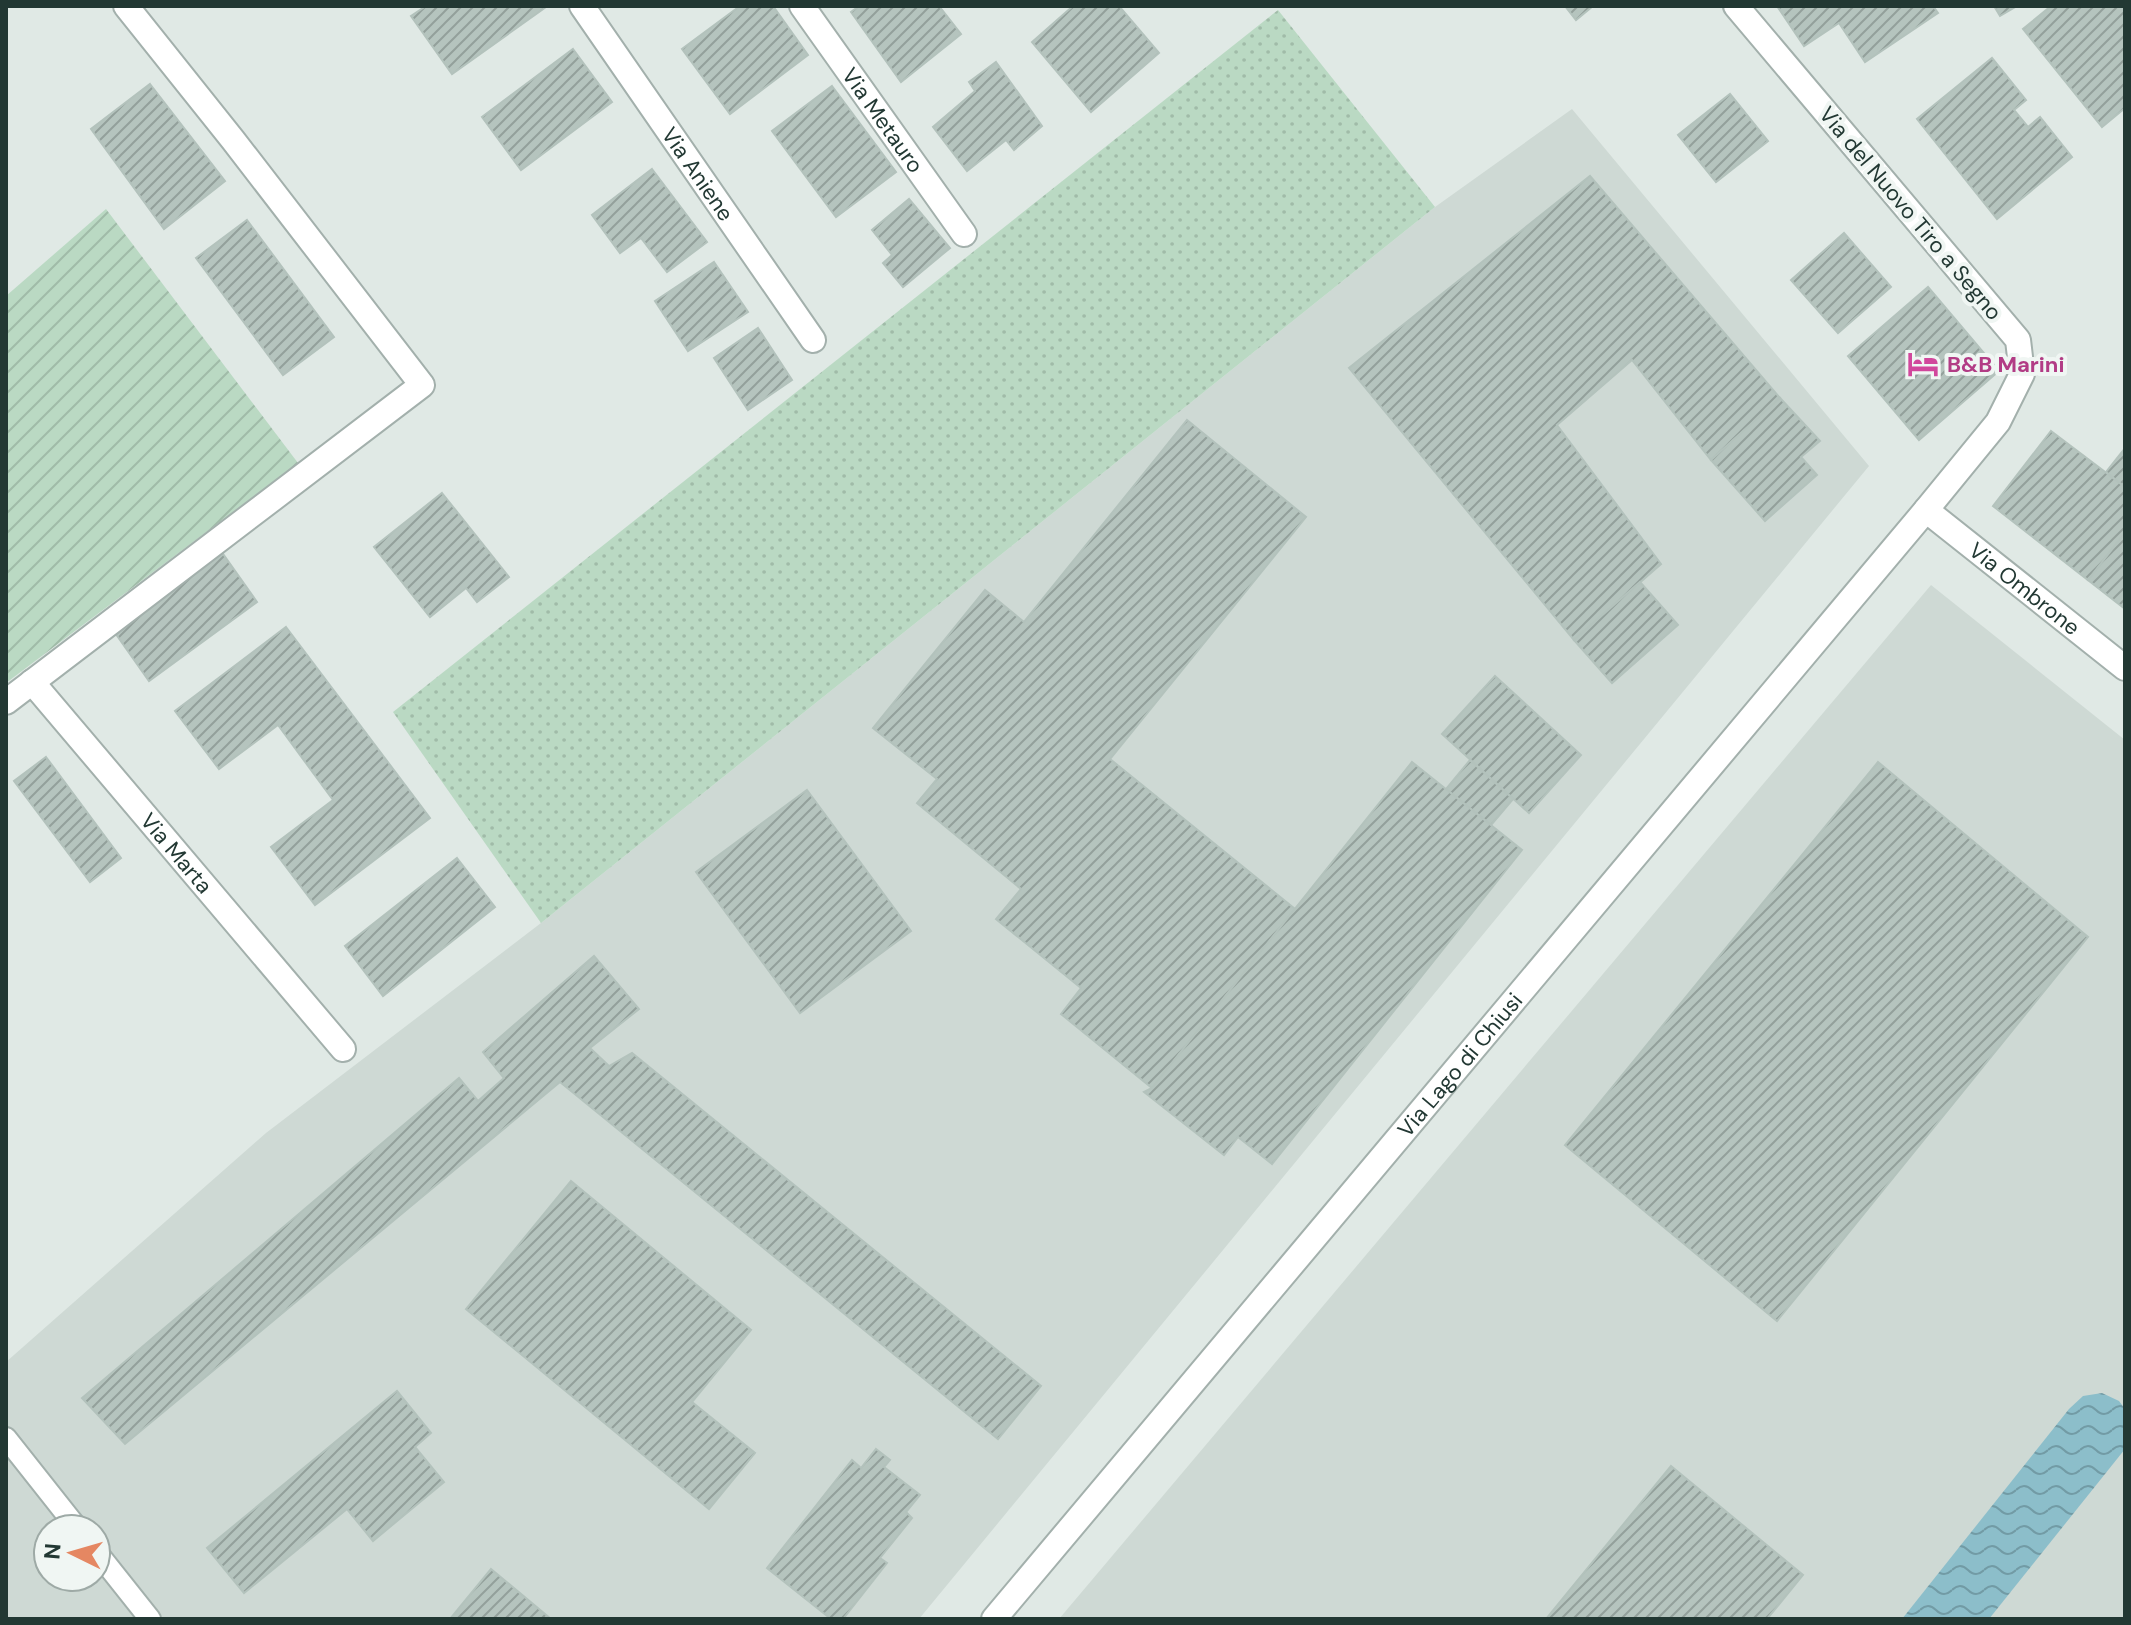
<svg xmlns="http://www.w3.org/2000/svg" width="2131" height="1625" viewBox="0 0 2131 1625" font-family="'DM Sans',sans-serif">
	<style>
		.built { fill: #ced9d4; fill-rule: evenodd }
		.grass { fill: url(#grass-dots) }
		.garden { fill: url(#garden-furrows) }
		.water { fill: url(#water-waves) }
		.building { fill: url(#building-hatch); stroke: #b3c2bc; stroke-width: 2 }
		.lines { fill: none; stroke-linecap: round; stroke-linejoin: round }
		.service-casing { stroke: #a3b0ac; stroke-width: 24 }
		.minor-casing { stroke: #a3b0ac; stroke-width: 28 }
		.service { stroke: #fff; stroke-width: 20 }
		.minor { stroke: #fff; stroke-width: 24 }
		.labels { text-anchor: middle; stroke-width: 8; stroke-linejoin: round; paint-order: stroke }
		.street-label { font-size: 22px; fill: #223833; stroke: #f0f6f3 }
		.hotel-label { font-size: 22px; font-weight: bold; fill: #b23c85; stroke: #f0f6f3; text-anchor: start }
	</style>
	<defs>
		<pattern id="grass-dots" width="8" height="8" patternUnits="userSpaceOnUse" patternTransform="scale(2)"><rect width="8" height="8" fill="#bad9c3"/><path d="M2 2h.1M6 6h.1" fill="none" stroke="#a0bba8" stroke-width="1.8" stroke-linecap="round"/></pattern>
		<pattern id="garden-furrows" width="10" height="10" patternUnits="userSpaceOnUse" patternTransform="scale(2)"><rect width="10" height="10" fill="#bad9c3"/><path d="M-1 1l2-2M0 10L10 0M9 11l2-2" fill="none" stroke="#a0bba8"/></pattern>
		<pattern id="water-waves" width="16" height="10" patternUnits="userSpaceOnUse" patternTransform="scale(2)"><rect width="16" height="10" fill="#8cbeca"/><path d="M0 5q4-4 8 0t8 0" fill="none" stroke="#729ba5"/></pattern>
		<pattern id="building-hatch" width="6" height="6" patternUnits="userSpaceOnUse" patternTransform="scale(2)"><rect width="6" height="6" fill="#b5c4be"/><path d="M-1 1l2-2M0 6l6-6M5 7l2-2" fill="none" stroke="#93a09b"/></pattern>
	</defs>
	<rect width="100%" height="100%" fill="#e0e9e5"/>
	<g class="built">
		<path d="M1572,109l297,357 -950,1153h-913v-257l260,-229 275,-210 894,-716zM48,1529h48v48h-48z"/>
		<path d="M1931,585l194,155v879h-1066z"/>
	</g>
	<path class="grass" d="M1278,10l157,197 -894,716 -148,-211z"/>
	<path class="garden" d="M106,209l192,254 -292,220v-387z"/>
	<path class="water" d="M2102,1393l17,8 6,8v40l-136,170h-87l167,-210 14,-13z"/>
	<g class="building">
		<path d="M426,6h120v1l-94,67 -41,-58z"/>
		<path d="M740,6h33l35,49 -78,59 -48,-65z"/>
		<path d="M859,6h80l22,28 -60,48 -50,-70z"/>
		<path d="M1073,6h46l40,47 -68,59 -59,-70z"/>
		<path d="M1565,6h28l-17,14z"/>
		<path d="M1777,6h156l5,7 -73,49 -26,-39 -35,23z"/>
		<path d="M1994,6h23l-17,10z"/>
		<path d="M2051,6h74v102l-23,19 -79,-98z"/>
		<path d="M573,49l39,53 -91,68 -39,-53z"/>
		<path d="M1992,58l34,42 -12,10 14,17 12,-10 32,40 -75,62 -80,-100z"/>
		<path d="M996,62l46,64 -28,24 -8,-10 -39,31 -34,-44 42,-36 -6,-9z"/>
		<path d="M150,84l75,97 -61,48 -73,-100z"/>
		<path d="M832,86l64,86 -60,45 -64,-86z"/>
		<path d="M1730,94l38,47 -52,41 -38,-47z"/>
		<path d="M652,169l55,73 -40,30 -26,-34 -21,15 -28,-38z"/>
		<path d="M1590,176l190,222 -69,62 -79,-100 -75,65 104,139 -87,76 -225,-272z"/>
		<path d="M909,199l41,49 -47,39 -20,-24 9,-8 -20,-25z"/>
		<path d="M247,220l87,117 -51,38 -87,-117z"/>
		<path d="M1844,233l47,54 -53,46 -47,-53z"/>
		<path d="M714,262l34,50 -60,39 -33,-50z"/>
		<path d="M1928,287l71,84 -80,69 -71,-84z"/>
		<path d="M758,328l34,52 -44,30 -34,-52z"/>
		<path d="M1780,398l40,43 -19,16 16,18 -52,46 -54,-61z"/>
		<path d="M1187,420l119,97 -196,242 185,150 -143,179 -91,-74 20,-26 -85,-69 25,-30 -104,-86 20,-24 -64,-51 112,-138 39,32z"/>
		<path d="M2051,431l74,56v46l-37,47 -95,-74z"/>
		<path d="M2125,448v39l-19,-15z"/>
		<path d="M442,493l67,84 -32,25 -11,-14 -36,29 -56,-70z"/>
		<path d="M2125,533v76l-37,-29z"/>
		<path d="M221,551l36,51 -108,79 -36,-51z"/>
		<path d="M1640,582l38,43 -66,58 -38,-43z"/>
		<path d="M286,627l144,191 -115,87 -44,-58 62,-47 -55,-75 -59,44 -44,-58z"/>
		<path d="M1495,676l86,79 -52,58 -87,-79z"/>
		<path d="M46,757l75,101 -31,24 -76,-101z"/>
		<path d="M1470,760l43,39 -22,26 -45,-36z"/>
		<path d="M1412,762l110,88 -250,314 -34,-27 -14,18 -80,-63 8,-4z"/>
		<path d="M1878,762l210,175 -311,384 -212,-176z"/>
		<path d="M807,790l104,141 -111,82 -104,-141z"/>
		<path d="M457,858l38,49 -112,89 -38,-50z"/>
		<path d="M594,956l45,53 -49,39 19,18 23,-13 409,333 -43,53 -438,-357 -435,362 -43,-46 377,-320 19,23 26,-23 -21,-26z"/>
		<path d="M571,1181l180,149 -59,72 63,51 -46,56 -243,-200z"/>
		<path d="M397,1391l34,42 -16,14 29,35 -71,59 -26,-32 -103,84 -37,-45z"/>
		<path d="M876,1449l14,11 -6,7 36,28 -14,17 6,6 -32,40 7,5 -44,56h-12l-64,-51 85,-108 9,8z"/>
		<path d="M1671,1466l132,109 -36,44h-221z"/>
		<path d="M491,1569l60,50h-101z"/>
	</g>
	<g class="lines">
		<defs>
			<g id="service">
				<path d="M6,1438l72,91"/>
				<path d="M96,1551l54,68"/>
			</g>
			<g id="minor">
				<path id="s1" d="M582,6l231,334"/>
				<path id="s2" d="M802,6l162,228"/>
				<path id="s3" d="M1926,510l199,158"/>
				<path id="s4" d="M32,682l311,367"/>
				<path d="M6,702l416,-317 -189,-245 -107,-134"/>
				<path id="s5" d="M994,1619l932,-1109 72,-88 24,-48 -4,-34 -282,-334"/>
			</g>
		</defs>
		<use href="#service" class="service-casing"/>
		<use href="#minor" class="minor-casing"/>
		<use href="#service" class="service"/>
		<use href="#minor" class="minor"/>
	</g>
	<defs>
		<symbol id="hotel-bare" viewBox="-9 -9 18 18"><path d="M-6-4.5h1.5V1H6V5H4.5V3h-9V5H-6ZM-4 0a1.8 1.8 0 1 1 3.6 0ZM.5 0V-2.5h3Q6-2.5 6 0Z" fill="#d1479c" stroke="#f0f6f3" stroke-width="2.5" paint-order="stroke"/></symbol>
	</defs>
	<g fill-rule="evenodd">
		<use href="#hotel-bare" x="1901" y="342" width="44" height="44"/>
	</g>
	<g class="labels">
		<g class="street-label">
			<text dy="8" stroke="none"><textPath href="#s2" startOffset="140">Via Metauro</textPath></text>
			<text dy="8" stroke="none"><textPath href="#s1" startOffset="204">Via Aniene</textPath></text>
			<text transform="translate(1911 213) rotate(50)" y="8">Via del Nuovo Tiro a Segno</text>
			<text dy="8" stroke="none"><textPath href="#s3" startOffset="126">Via Ombrone</textPath></text>
			<text dy="8" stroke="none"><textPath href="#s4" startOffset="224">Via Marta</textPath></text>
			<text dy="8" stroke="none"><textPath href="#s5" startOffset="724">Via Lago di Chiusi</textPath></text>
		</g>
		<g class="hotel-label">
			<text x="1947" y="372">B&amp;B Marini</text>
		</g>
	</g>
	<rect width="2131" height="1625" fill="none" stroke="#223833" stroke-width="16"/>
	<g transform="translate(72 1553) rotate(275)"><circle r="38" fill="#f0f6f3" stroke="#9eaaa6" stroke-width="2"/>
	<path d="M0-6L14 30L0 20L-14 30Z" fill="#e58762"/>
	<text y="-12" font-size="22" font-weight="bold" text-anchor="middle" fill="#223833">N</text>
	</g>
</svg>
